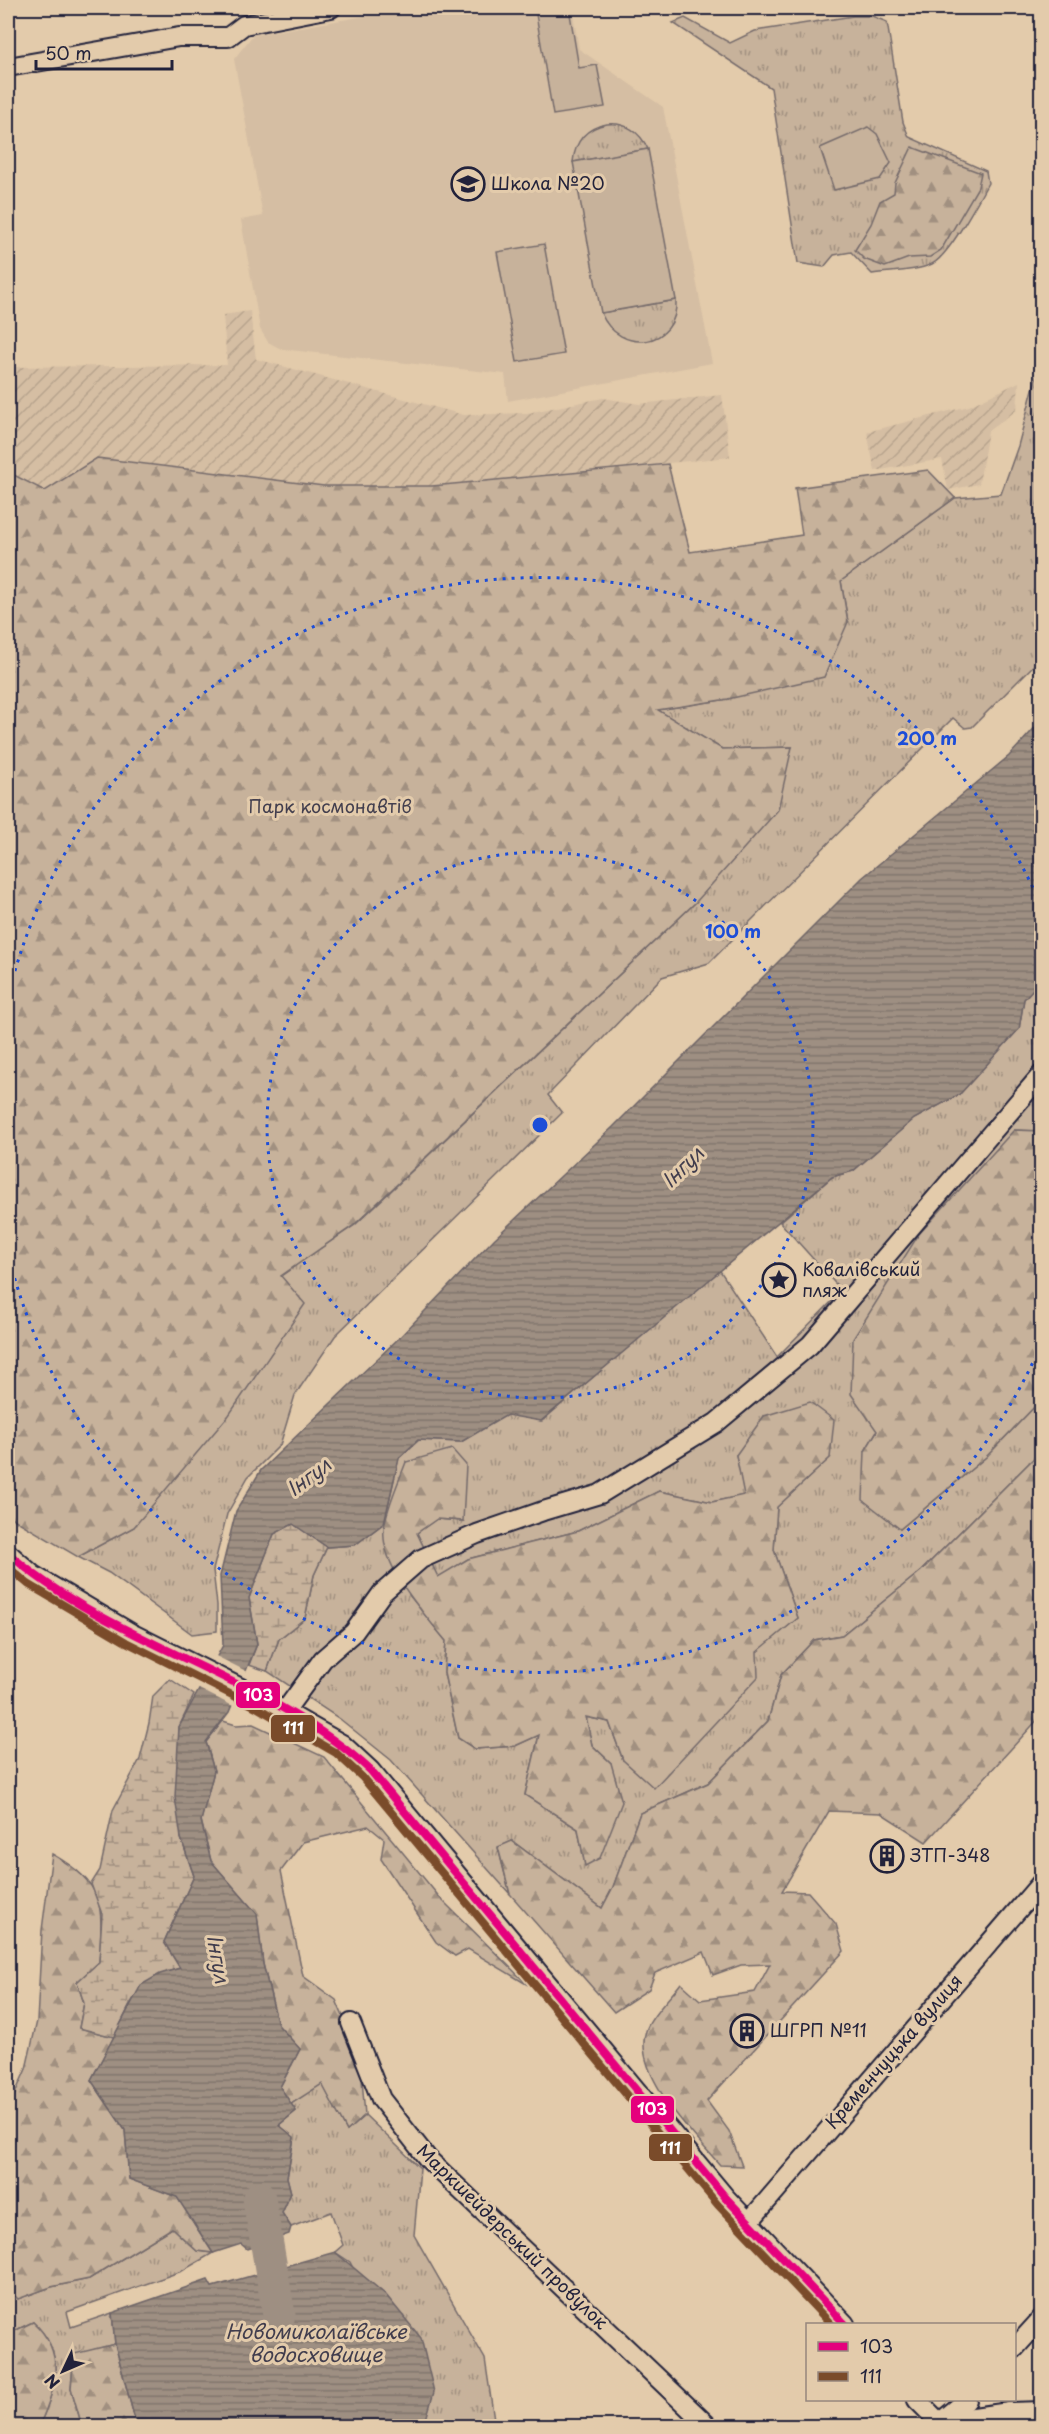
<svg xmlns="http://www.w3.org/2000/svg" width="1049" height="2434" viewBox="0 0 1049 2434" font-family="'Playpen Sans',sans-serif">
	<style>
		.built { fill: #d5bea3 }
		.industrial { fill: url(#industrial-furrows) }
		.grass { fill: url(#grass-tufts); stroke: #746a6b; stroke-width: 1.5; fill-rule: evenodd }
		.forest { fill: url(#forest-firs); stroke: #746a6b; stroke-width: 1.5 }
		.wetland { fill: url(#wetland-marsh); stroke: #746a6b; stroke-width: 1.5 }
		.green { fill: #c7b29b; stroke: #746a6b; stroke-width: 1.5 }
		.water { fill: url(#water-rules); stroke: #6c6366; stroke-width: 1.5 }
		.pier { fill: #e3cbab }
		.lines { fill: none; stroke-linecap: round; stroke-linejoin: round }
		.river { stroke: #9e8f82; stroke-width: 33 }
		.minor-casing { stroke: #22223b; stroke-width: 22 }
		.minor { stroke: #e3cbab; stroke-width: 18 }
		.bus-1-casing { stroke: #e3cbab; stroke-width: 12 }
		.bus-2-casing { stroke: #e3cbab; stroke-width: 12 }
		.bus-1 { stroke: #e5007d; stroke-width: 8 }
		.bus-2 { stroke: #7a4b2a; stroke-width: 8 }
		.ring { fill: none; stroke: #1d4ed8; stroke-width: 3; stroke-dasharray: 3 6 }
		.labels { text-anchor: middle; stroke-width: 6; stroke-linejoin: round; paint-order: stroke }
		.poi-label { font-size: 18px; fill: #22223b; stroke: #e3cbab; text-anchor: start }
		.park-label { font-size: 18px; fill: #433f4e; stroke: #e3cbab }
		.street-label { font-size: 18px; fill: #22223b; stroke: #e3cbab }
		.water-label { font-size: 20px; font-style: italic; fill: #413d4d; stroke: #e3cbab }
		.centre { fill: #1d4ed8; stroke: #e3cbab; stroke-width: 3 }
		.ring-label { font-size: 18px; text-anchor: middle; font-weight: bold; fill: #1d4ed8; stroke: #e3cbab; stroke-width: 6; stroke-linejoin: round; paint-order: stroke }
		.line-badge { stroke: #e3cbab; stroke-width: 2 }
		.badge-label { font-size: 16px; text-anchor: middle; font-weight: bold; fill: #fff }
	</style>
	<defs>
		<pattern id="industrial-furrows" width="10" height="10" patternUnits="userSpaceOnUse" patternTransform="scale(1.5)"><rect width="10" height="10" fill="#d5bea3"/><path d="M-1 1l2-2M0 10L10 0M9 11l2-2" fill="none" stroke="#b7a38d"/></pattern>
		<pattern id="grass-tufts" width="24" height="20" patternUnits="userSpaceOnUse" patternTransform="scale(1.5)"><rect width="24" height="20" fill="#c7b29b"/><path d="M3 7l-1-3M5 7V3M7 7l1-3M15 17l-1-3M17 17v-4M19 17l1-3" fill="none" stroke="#a19080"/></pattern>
		<pattern id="forest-firs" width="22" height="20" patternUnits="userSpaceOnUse" patternTransform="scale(1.5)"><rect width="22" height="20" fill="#c7b29b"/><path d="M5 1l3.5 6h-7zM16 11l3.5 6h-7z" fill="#a19080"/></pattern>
		<pattern id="wetland-marsh" width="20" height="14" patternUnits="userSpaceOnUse" patternTransform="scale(1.5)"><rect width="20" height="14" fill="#c7b29b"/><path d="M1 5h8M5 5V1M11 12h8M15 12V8" fill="none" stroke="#a19080"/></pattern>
		<pattern id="water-rules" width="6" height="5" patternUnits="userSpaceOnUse" patternTransform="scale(1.5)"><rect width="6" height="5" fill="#9e8f82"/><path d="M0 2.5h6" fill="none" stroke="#80746c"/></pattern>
	</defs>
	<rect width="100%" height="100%" fill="#e3cbab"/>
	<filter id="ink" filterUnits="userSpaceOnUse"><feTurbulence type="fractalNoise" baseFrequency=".0167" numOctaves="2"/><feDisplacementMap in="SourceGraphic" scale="12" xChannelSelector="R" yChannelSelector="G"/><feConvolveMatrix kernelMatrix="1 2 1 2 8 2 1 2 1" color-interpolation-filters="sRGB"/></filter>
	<g filter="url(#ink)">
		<path class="built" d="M413,8h159l7,41 84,58 49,256 -204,38 -3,-27 -224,-25 -13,-7 -8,-13 -19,-109 22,-4 -29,-157 19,-24z"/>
		<g class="industrial">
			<path d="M250,311l6,48 208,56 63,-2 76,-15 36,6 83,-9 8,62 -298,29h-108l-226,-28 -53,33 -37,-19v-105l219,-2 -4,-50z"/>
			<path d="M1019,382l-2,28 -29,21 -9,53 -31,6 -6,-31 -67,12 -8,-39 102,-26z"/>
		</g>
		<g class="grass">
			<path d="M853,16h19l15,6 16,100 6,15 77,34 2,12c-10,18 -39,73 -56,81 -18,8 -41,7 -60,10l-21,-22 -17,3 -10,12 -26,-4 -27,-175 -98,-65 12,-5 45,25 25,-12z"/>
			<path d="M607,124c19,-2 33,8 41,25l-75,13c2,-21 12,-34 34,-38z"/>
			<path d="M676,300c3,48 -57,56 -75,13z"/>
			<path d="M1041,359v299l-69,69 -7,1 -12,-10 -244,245 -47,14 -114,118 14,18 -227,223 -40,59 -15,50 -32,32 -21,37 -14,56 4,35v26l-25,3 -83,-61 -31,-16 56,-30 146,-251 75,-51 341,-323 96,-155 -70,2 -65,-39 71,-11 120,-77 -7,-41 114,-83 46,-4 17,-48z"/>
			<path d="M1041,980v151l-27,-1 -137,301 -12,20 35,78 86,-72 55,-57v51l-120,120 -79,64 -28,5 -33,35 -13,46 -60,62 -68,30 -27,74 -11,21 -90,-67 -14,7 12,46 -119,-134 -51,-41 -73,-48 12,-32 26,-21 9,-43 13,-28 28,-2 29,-22 15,-65 20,-18 42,2 46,-28 35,7 177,-152 58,88 65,-66 -62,-69 52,-45 21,-6 61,-52 46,-25 59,-65 5,-30zM736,1455l94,3 -53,49 -3,43 24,68 -175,142 -14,-38 -24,-5 7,28 19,18 -26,102 -7,-36 -53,-34 14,-60 -24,11 -40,3 -17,-11 -14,-65 2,-32 -37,-46 -3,-133 57,59 -27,-2 -19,14 21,45 30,-19 110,-28 81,-40 53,11 33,-7z"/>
			<path d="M322,2083l25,48 18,-16 55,53 -6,67 71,124 10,67h-71l3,-3 -77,-161 -15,-10 8,-7 -12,-33 -40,15 -9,-14 9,-20 -4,-15 7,-40 -15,-13 17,-14 -5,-7z"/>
			<path d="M172,2228l25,23 16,2 -31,18 -115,41 4,15 41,-14 3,31 -41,11 -3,33 11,38h-43c17,-37 28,-73 -6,-104l-25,12v-75l3,-1 -1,33 8,8 33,-12 38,-8z"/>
		</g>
		<g class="forest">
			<path d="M912,147l69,26 -3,14 -37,63 -11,7 -21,1 -24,9 -21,-8 -9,-9 16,-26 9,-23 14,-8 1,-10z"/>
			<path d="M97,458l227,28h108l236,-22 22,88 112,-17 -7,-47 133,-18 27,28 -114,83 7,41 -24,55 -96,22 -70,11 64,39 70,-2 -14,63 -82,92 -342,323 -73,51 24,28 -76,111 -95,112 -56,30 -63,-37 -7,-9v-1039l37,19z"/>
			<path d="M1014,1130l27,1v269l-55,57 -86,72 -37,-29 2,-49 12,-20 -26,-37 2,-55 66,-105z"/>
			<path d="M810,1402l24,18 -4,38 -53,49 -3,43 24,68 -41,34 1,25 -104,111 -31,-28 -14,-38 -23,-5 6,28 19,18 11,39 -22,56 -15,8 -7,-37 -53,-34 14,-60 -24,11 -40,3 -17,-11 -14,-65 2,-32c-22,-27 -66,-75 -62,-112 2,-20 15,-48 22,-67l46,-13 14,16 -3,56 -26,-2 -20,14 21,44 30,-18 110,-28 81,-40 53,11 32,-7 -8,-40 28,-39z"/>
			<path d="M1041,1451v265l-115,126 -45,-29 -52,-2 -47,80 26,1 28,32 8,27 -137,150 22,30 13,35 -22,-1c-26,-30 -91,-94 -73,-137 7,-16 24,-31 34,-45l19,17 55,-8 15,-28 -29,1 -28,10 -9,-23 -49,21 -6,16 -35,23 -104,-118 -12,-47 14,-6 90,67 11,-21 27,-74 68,-30 60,-62 13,-46 33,-35 28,-5 79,-64z"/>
			<path d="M223,1721l13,4 17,-1 71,33 117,142 87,86 -60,-36 -13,7 -19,-14 -55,-83 3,-20 -16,-13 -65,16 -22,29 22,105 33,24 24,56 5,59 -18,16 -25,-47 -31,20 -11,-17 20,-38 -22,-24 -15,-61 -6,-50 -46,-53 -10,-41 13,-49 -8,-29z"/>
			<path d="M52,1854c54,31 51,51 47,108l-22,20 7,21 -5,25 35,9 -23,43 34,50 4,49 48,18 36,56 -16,-2 -25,-23 -83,51 -38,8 -33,12 -8,-8 1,-32h-3v-150l18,-40 11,-48 5,-91z"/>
			<path d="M33,2322c34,31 23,67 6,104h-31v-92z"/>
			<path d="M115,2344l20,76 -1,6h-52l-11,-38 3,-34z"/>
		</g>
		<g class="wetland">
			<path d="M293,1524l34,23 -13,28 -9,43 -26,21 -12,32 -18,-6 8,-21 -8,-46 25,-64z"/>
			<path d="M170,1679l24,16 -15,32 2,111 13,38 -30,66 16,26c-46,13 -45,30 -66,69l-35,-9 5,-25 -7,-21 22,-20 3,-48 -11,-30 9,-14 13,-60 27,-51 9,-36 4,-27z"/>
		</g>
		<g class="green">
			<path d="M535,8h34l10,60 18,-3 8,42 -52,8z"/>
			<path d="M868,127l9,7 14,29 -11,16 -46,11 -14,-42z"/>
			<path d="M648,149l28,151 -75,13 -28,-151z"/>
			<path d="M544,244l20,110 -47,8 -20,-110z"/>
		</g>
		<g class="water">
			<path d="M1041,721v259l-17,19 -5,30 -59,65 -46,25 -61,52 -21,6 -291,244 -34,-6 -46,27 -43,-2 -19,18 -15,65 -29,22 -28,2 -34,-23 -19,10 -25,64 8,46 -28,68 -23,30 8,29 -13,50 10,40 46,53 6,50 15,61 22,24 -20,38 16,24 -17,14 15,12 -7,40 4,16 -9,20 9,14 -2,7 -42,15 -6,-5 -28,9 -36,-56 -48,-18 -4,-49 -34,-50 50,-95 19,-11 20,-6 -16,-26 30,-66 -13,-38 -6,-41 4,-70 44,-82 -3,-69 16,-65 25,-41 138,-132 95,-99 119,-112 249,-249 147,-122z"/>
			<path d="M335,2252l51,43 35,43 13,54 -10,34h-290l1,-6 -20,-76 -3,-31 96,-33 4,7z"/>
		</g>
		<path class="pier" d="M214,1655l36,18 -15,34 -40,-20z"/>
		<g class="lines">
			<path class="river" d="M259,2198l20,117"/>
			<defs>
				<g id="minor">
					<path d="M8,67l171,-30h49l16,-12 87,-17"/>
					<path d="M8,1553l25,22 98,58 132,66 79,45 28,26 356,428 119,126"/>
					<path d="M285,1711l38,-52 31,-27 28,-39 39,-34 56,-25 66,-23 57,-17 116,-71 94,-78 232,-271"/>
					<path d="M351,2023l30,76 47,60 280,267"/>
					<path d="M748,2223l294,-341"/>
					<path d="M1014,2349l28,-31"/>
					<path d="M917,2400l26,26"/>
					<path d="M944,2419l23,-19"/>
					<path d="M939,2422l70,-10 33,-1"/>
				</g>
			</defs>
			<use href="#minor" class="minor-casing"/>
			<use href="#minor" class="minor"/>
			<defs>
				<path id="bus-1" d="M8,1553c105,93 262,124 362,217l356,428 119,126"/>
				<path id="bus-2" d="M8,1567l20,17 98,58 132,66 78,45 26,24 356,428 113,119"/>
			</defs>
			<use href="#bus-1" class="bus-1-casing"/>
			<use href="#bus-2" class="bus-2-casing"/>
			<use href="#bus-1" class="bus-1"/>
			<use href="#bus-2" class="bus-2"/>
		</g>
	</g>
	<g class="ring">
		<circle cx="540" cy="1125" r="273"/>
		<path d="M1040 1347A547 547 0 0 1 8 1253M8 997A547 547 0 0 1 1040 903"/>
	</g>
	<defs>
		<symbol id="school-ring" viewBox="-11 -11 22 22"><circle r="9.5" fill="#e3cbab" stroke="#22223b" stroke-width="1.5"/><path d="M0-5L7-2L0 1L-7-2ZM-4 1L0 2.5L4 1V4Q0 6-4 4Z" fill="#22223b"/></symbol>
		<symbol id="sight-ring" viewBox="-11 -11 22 22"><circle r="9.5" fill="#e3cbab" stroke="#22223b" stroke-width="1.5"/><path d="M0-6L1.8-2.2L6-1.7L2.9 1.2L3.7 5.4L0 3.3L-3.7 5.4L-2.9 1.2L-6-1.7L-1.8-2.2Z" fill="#22223b"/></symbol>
		<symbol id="building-ring" viewBox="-11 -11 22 22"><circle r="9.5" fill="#e3cbab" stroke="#22223b" stroke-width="1.5"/><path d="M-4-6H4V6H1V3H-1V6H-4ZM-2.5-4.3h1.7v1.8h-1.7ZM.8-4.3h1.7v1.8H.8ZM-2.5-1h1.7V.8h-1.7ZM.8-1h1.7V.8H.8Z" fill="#22223b"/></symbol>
	</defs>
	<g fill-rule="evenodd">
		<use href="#school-ring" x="449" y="165" width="38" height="38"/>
		<use href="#sight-ring" x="760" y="1261" width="38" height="38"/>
		<use href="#building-ring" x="868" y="1837" width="38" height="38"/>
		<use href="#building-ring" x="728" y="2012" width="38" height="38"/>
	</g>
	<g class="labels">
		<g class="poi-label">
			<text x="491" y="190">Школа №20</text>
			<text x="802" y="1276">Ковалівський<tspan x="802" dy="21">пляж</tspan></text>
			<text x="910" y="1862">ЗТП-348</text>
			<text x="770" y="2037">ШГРП №11</text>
		</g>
		<g class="park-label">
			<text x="330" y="813">Парк космонавтів</text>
		</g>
		<g class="street-label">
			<text transform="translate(894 2052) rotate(-49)" y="6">Кременчуцька вулиця</text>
			<text transform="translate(512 2237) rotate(44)" y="6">Маркшейдерський провулок</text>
		</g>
		<g class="water-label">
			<text transform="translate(683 1167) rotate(-44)" y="7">Інгул</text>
			<text transform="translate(309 1477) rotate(-37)" y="7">Інгул</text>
			<text transform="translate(218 1959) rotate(80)" y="7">Інгул</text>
			<text x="316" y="2339">Новомиколаївське<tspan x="316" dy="23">водосховище</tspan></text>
		</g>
	</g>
	<circle cx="540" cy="1125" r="9" class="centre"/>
	<g class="ring-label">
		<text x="927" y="745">200 m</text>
		<text x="733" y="938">100 m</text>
	</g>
	<g class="line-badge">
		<rect x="235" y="1681" width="46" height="28" rx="6" fill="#e5007d"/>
		<rect x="270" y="1714" width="46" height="29" rx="6" fill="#7a4b2a"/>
		<rect x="630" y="2095" width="45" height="29" rx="6" fill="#e5007d"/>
		<rect x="648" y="2133" width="45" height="29" rx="6" fill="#7a4b2a"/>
	</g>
	<g class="badge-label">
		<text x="258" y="1701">103</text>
		<text x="293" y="1734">111</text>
		<text x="652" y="2115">103</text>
		<text x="670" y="2154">111</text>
	</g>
	<rect width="1049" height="2434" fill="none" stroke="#e3cbab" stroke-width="30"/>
	<rect x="15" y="15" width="1019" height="2404" fill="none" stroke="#22223b" stroke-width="2" filter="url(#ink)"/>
	<rect x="806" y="2323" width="210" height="78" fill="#e3cbab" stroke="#96877e" stroke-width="1.5"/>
	<rect x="818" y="2342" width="30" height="9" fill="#e5007d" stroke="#96877e" stroke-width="1.5"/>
	<text x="860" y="2353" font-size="18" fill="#22223b">103</text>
	<rect x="818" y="2372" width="30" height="9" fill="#7a4b2a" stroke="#96877e" stroke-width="1.5"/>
	<text x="860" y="2383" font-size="18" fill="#22223b">111</text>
	<g transform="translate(63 2371) rotate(226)" stroke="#e3cbab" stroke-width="4.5" paint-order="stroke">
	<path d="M0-4.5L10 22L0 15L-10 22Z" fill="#22223b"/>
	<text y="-9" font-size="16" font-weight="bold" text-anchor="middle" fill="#22223b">N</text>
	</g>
	<path d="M36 60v9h136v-9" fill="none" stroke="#22223b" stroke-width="3"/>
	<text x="45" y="60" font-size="18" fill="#22223b" stroke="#e3cbab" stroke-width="4.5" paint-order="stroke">50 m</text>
</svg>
